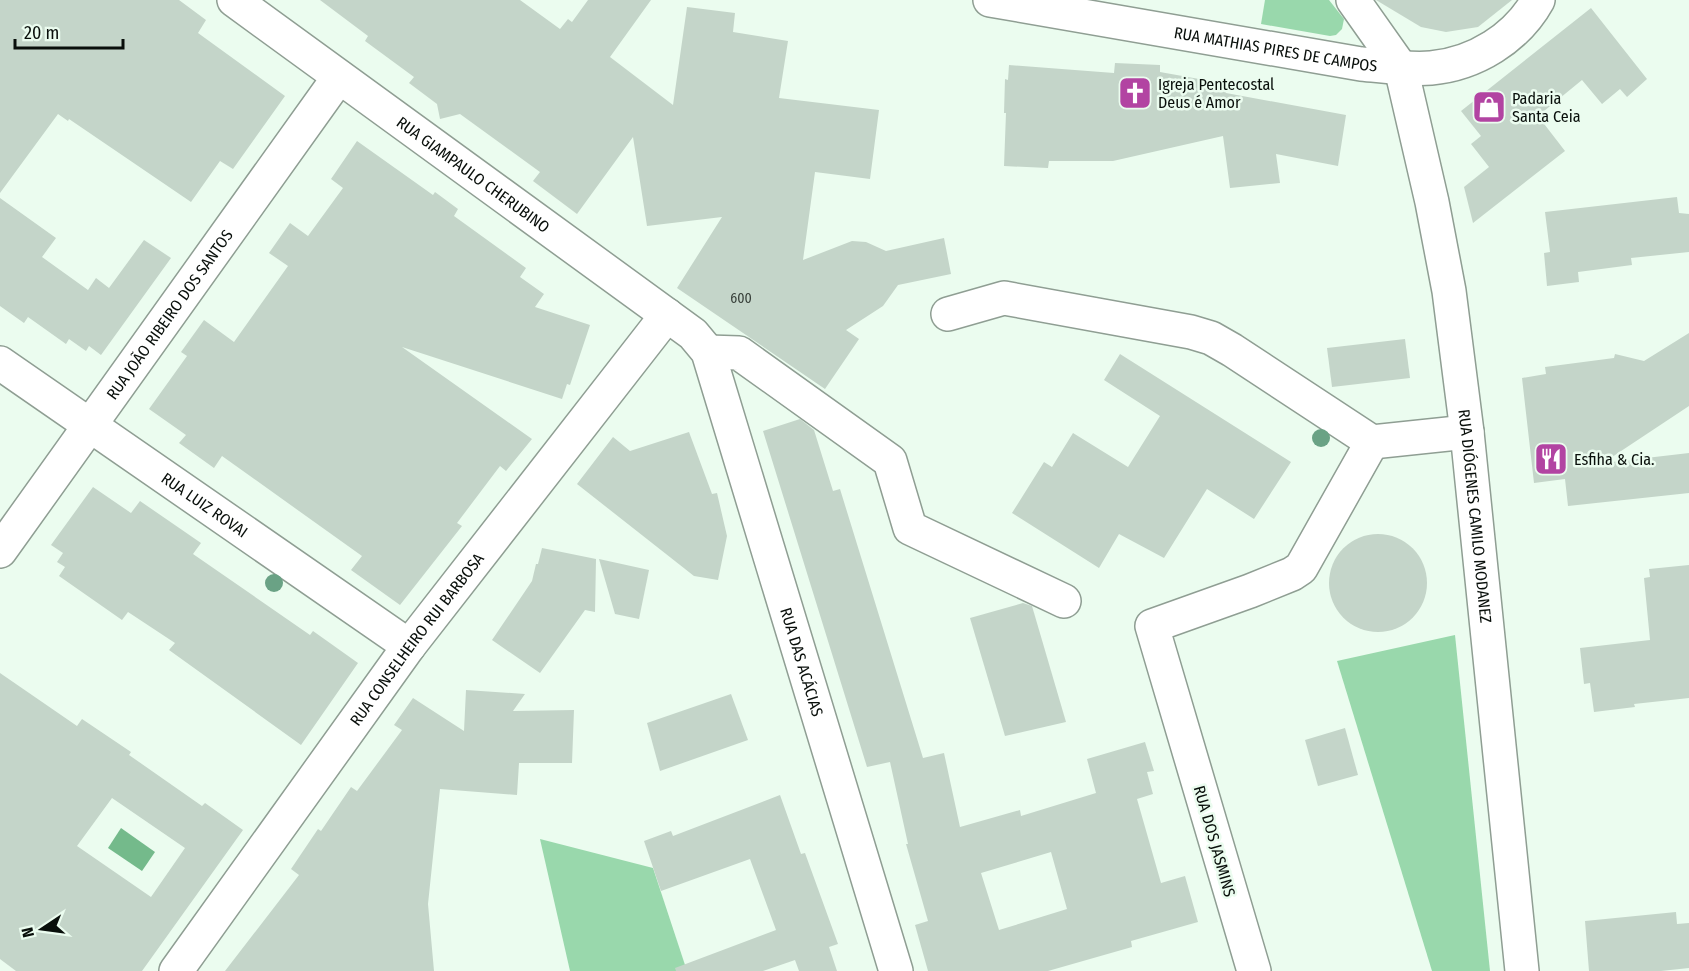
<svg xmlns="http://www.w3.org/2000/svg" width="1689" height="971" viewBox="0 0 1689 971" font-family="'Fira Sans Condensed',sans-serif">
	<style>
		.green { fill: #99d8ac }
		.water { fill: #74ba8b }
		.building { fill: #c4d5c9; fill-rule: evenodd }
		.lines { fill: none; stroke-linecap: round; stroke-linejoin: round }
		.minor-casing { stroke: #8f9e93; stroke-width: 36 }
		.minor { stroke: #fff; stroke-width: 33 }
		.tree { fill: #6aa285 }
		.labels { text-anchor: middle; stroke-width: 5; stroke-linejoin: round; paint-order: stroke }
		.number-label { font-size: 14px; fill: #38403a }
		.street-label { font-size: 16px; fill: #090f0b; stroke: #ebfcef }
		.poi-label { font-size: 16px; fill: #090f0b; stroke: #ebfcef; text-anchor: start }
	</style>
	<rect width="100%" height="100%" fill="#ebfcef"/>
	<g class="green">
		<path d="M1265,0h64l15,19 -2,10 -6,6 -6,1 -69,-12z"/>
		<path d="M1455,635l35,336h-58l-95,-310z"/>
		<path d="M540,839l113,29 34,103h-117z"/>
	</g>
	<path class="water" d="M121,828l34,24 -13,19 -34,-23z"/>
	<g class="building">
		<path d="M0,0h179l27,20 -8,13 87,63 -52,73 -13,-8 -29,41 -122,-83 -1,2 -10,-7 -58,79z"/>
		<path d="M320,0h200l40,29 8,-10 4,3 16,-22h63l-41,57 63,48 14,-98 48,6 -2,19 55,9 -9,57 100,12 -9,69 -55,-7 -12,88 49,-19 14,1 20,9 58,-13 7,36 -53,11 -15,21 -37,24 13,9 -34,50 -148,-101 45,-71 -75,9 -14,-89 -56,77 -44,-33 7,-9 -80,-58 -20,5 -3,-15 -28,-21 5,-6 -49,-36 3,-5z"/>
		<path d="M1376,0h136l-34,27 -32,5 -25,-5z"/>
		<path d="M1591,8l56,71 -20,18 -7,-8 -18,15 -20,-24 -44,36 27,35 -92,72 -9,-36 25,-20 -18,-23 10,-8 -20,-25z"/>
		<path d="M1115,63l45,2v7l67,12 -1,9 120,22 -8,51 -62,-12 4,29 -50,5 -7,-52 -110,25h-64l-1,7 -44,-2 2,-53h-2l1,-34 3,1 1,-15 105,8z"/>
		<path d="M357,141l76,54 2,-3 23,17 -4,7 72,52 -6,9 24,17 -9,13 55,18 -20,60 -3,-1 -5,15 -160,-52 130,92 -26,32 -6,-5 -43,57 5,3 -62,79 -49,-35 11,-14 -140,-100 -8,12 -35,-25 7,-8 -37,-26 38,-53 -6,-4 23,-32 30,22 54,-76 -19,-13 21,-30 18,13 35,-48 -12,-9z"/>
		<path d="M1677,197l2,16 10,1v38l-58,6 1,7 -54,7 1,10 -32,4 -3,-33 6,-1 -5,-40z"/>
		<path d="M0,198l56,40 -14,19 46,33 8,-12 13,10 35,-48 27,18 -70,97 -12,-9 -3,5 -17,-12 -3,5 -38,-27 -4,6 -24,-17z"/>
		<path d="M1689,333v73l-86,57 86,-10v40l-121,13 -3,-27 -31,4 -12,-105 24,-4 -1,-7 69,-9 1,-4 29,7z"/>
		<path d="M1405,339l5,39 -78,9 -5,-39z"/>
		<path d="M1120,354l171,108 -37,57 -47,-30 -43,69 -45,-24 -20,34 -87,-55 32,-51 8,5 21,-34 55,34 32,-51 -56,-36z"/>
		<path d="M800,419l14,11 19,61 7,-2 83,269 21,-5 16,74 60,-17 1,6 75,-23 -9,-34 58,-17 9,29 -7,1 6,22 -16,5 24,84 24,-7 13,46 -67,19 1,6 -84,24h-120l-13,-46 13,-4 -22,-77h2l-18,-82 -23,5 -104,-336zM1051,852l16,57 -68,21 -18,-57z"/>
		<path d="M689,432l23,62 5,-1 10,43 -9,44 -24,-4 -117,-92 36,-47 17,14z"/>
		<path d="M93,487l38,26 9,-12 61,42 -8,11 117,81 3,-4 45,32 -57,82 -132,-95 6,-7 -47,-31 -6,8 -63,-44 6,-9 -8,-5 6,-9 -12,-8z"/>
		<circle cx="1378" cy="583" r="49"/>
		<path d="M542,548l54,11 -1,53 -10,-2 -45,63 -48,-33 40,-59 4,-17h2z"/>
		<path d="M599,559l50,11 -10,49 -24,-5z"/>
		<path d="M1689,565v133l-55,6 1,3 -41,5 -4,-29 -6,1 -4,-36 70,-8 -6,-62 6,-1 -1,-8z"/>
		<path d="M1023,603l9,3 34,116 -61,14 -35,-118z"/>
		<path d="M0,673l77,53 5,-7 49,33 -2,3 73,51 3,-3 38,27 -101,141h-126l-16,-12zM112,798l73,50 -34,49 -74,-51z"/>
		<path d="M466,690l59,4 -12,17 61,-1 -2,53h-53l-2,32 -77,-6 -12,115 6,67h-209l74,-96 -8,-6 27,-40 3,2 30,-44 6,4 45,-61 -8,-5 19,-27 51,33z"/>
		<path d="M731,694l17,46 -88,31 -13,-48z"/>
		<path d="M1345,728l13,47 -40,11 -13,-46z"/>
		<path d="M780,795l21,59 4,-1 33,91 -9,3 8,24h-38l-4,-11 -32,11h-87l-1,-3 101,-38 -26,-71 -89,32 -17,-50 27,-10 2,5z"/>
		<path d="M1676,912l1,12 12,-1v45l-28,3h-72l-4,-50z"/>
	</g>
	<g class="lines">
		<defs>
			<g id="minor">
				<path id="s1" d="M234,0l459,334 15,18 188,619"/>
				<path id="s2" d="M990,0l371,64c23,2 47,6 70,4 44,-4 86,-30 107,-68"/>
				<path id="s3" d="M1353,0l48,68 31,134 17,89 18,141 55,539"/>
				<path d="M948,314l56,-16 187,34 20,6 21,12 140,92 95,-10"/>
				<path d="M708,352l31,1 151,108 20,67 154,73"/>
				<path id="s4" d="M0,363l409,283"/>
				<path id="s5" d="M0,551l339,-474"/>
				<path id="s6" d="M176,971l233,-325 258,-331"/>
				<path d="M1254,971l-102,-345 98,-35 42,-17 9,-6 71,-126"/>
			</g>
		</defs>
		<use href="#minor" class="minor-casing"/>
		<use href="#minor" class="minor"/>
	</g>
	<g class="tree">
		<circle cx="1321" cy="438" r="9"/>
		<circle cx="274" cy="583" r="9"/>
	</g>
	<defs>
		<symbol id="church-square" viewBox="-11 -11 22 22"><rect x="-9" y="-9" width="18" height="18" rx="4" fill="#b244a2" stroke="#ebfcef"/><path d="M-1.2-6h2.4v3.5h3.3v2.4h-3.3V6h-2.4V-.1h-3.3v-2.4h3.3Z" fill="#fff"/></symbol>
		<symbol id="shop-square" viewBox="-11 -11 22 22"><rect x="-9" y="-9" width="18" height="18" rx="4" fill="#b244a2" stroke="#ebfcef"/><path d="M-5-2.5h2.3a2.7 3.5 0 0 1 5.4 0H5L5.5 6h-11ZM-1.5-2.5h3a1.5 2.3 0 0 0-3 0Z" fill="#fff"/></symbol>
		<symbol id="restaurant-square" viewBox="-11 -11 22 22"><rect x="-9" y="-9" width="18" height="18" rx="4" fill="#b244a2" stroke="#ebfcef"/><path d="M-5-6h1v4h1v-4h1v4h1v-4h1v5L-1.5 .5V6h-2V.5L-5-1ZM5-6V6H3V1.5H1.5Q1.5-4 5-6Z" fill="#fff"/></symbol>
	</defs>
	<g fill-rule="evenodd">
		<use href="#church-square" x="1116" y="74" width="38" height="38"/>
		<use href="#shop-square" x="1470" y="88" width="38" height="38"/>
		<use href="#restaurant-square" x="1532" y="440" width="38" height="38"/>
	</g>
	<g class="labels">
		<g class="number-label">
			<text x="741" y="303">600</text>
		</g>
		<g class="street-label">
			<text dy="6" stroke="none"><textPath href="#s2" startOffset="290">RUA MATHIAS PIRES DE CAMPOS</textPath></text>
			<text dy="6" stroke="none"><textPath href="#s1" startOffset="296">RUA GIAMPAULO CHERUBINO</textPath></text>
			<text dy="6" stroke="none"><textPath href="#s5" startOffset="291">RUA JOÃO RIBEIRO DOS SANTOS</textPath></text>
			<text dy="6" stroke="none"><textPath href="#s4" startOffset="249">RUA LUIZ ROVAI</textPath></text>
			<text dy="6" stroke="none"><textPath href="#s3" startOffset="538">RUA DIÓGENES CAMILO MODANEZ</textPath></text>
			<text dy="6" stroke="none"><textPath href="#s6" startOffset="410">RUA CONSELHEIRO RUI BARBOSA</textPath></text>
			<text dy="6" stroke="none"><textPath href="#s1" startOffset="915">RUA DAS ACÁCIAS</textPath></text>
			<text transform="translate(1215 841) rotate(74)" y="6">RUA DOS JASMINS</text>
		</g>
		<g class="poi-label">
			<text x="1158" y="90">Igreja Pentecostal<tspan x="1158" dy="18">Deus é Amor</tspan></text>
			<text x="1512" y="104">Padaria<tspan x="1512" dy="18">Santa Ceia</tspan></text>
			<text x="1574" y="465">Esfiha &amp; Cia.</text>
		</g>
	</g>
	<g transform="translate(42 929) rotate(257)" stroke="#ebfcef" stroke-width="4.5" paint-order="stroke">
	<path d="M0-4.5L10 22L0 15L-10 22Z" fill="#090f0b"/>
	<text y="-9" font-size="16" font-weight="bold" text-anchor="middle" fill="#090f0b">N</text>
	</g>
	<path d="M15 39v9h108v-9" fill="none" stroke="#090f0b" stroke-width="3"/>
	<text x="24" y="39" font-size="18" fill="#090f0b" stroke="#ebfcef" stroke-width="4.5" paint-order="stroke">20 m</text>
</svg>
